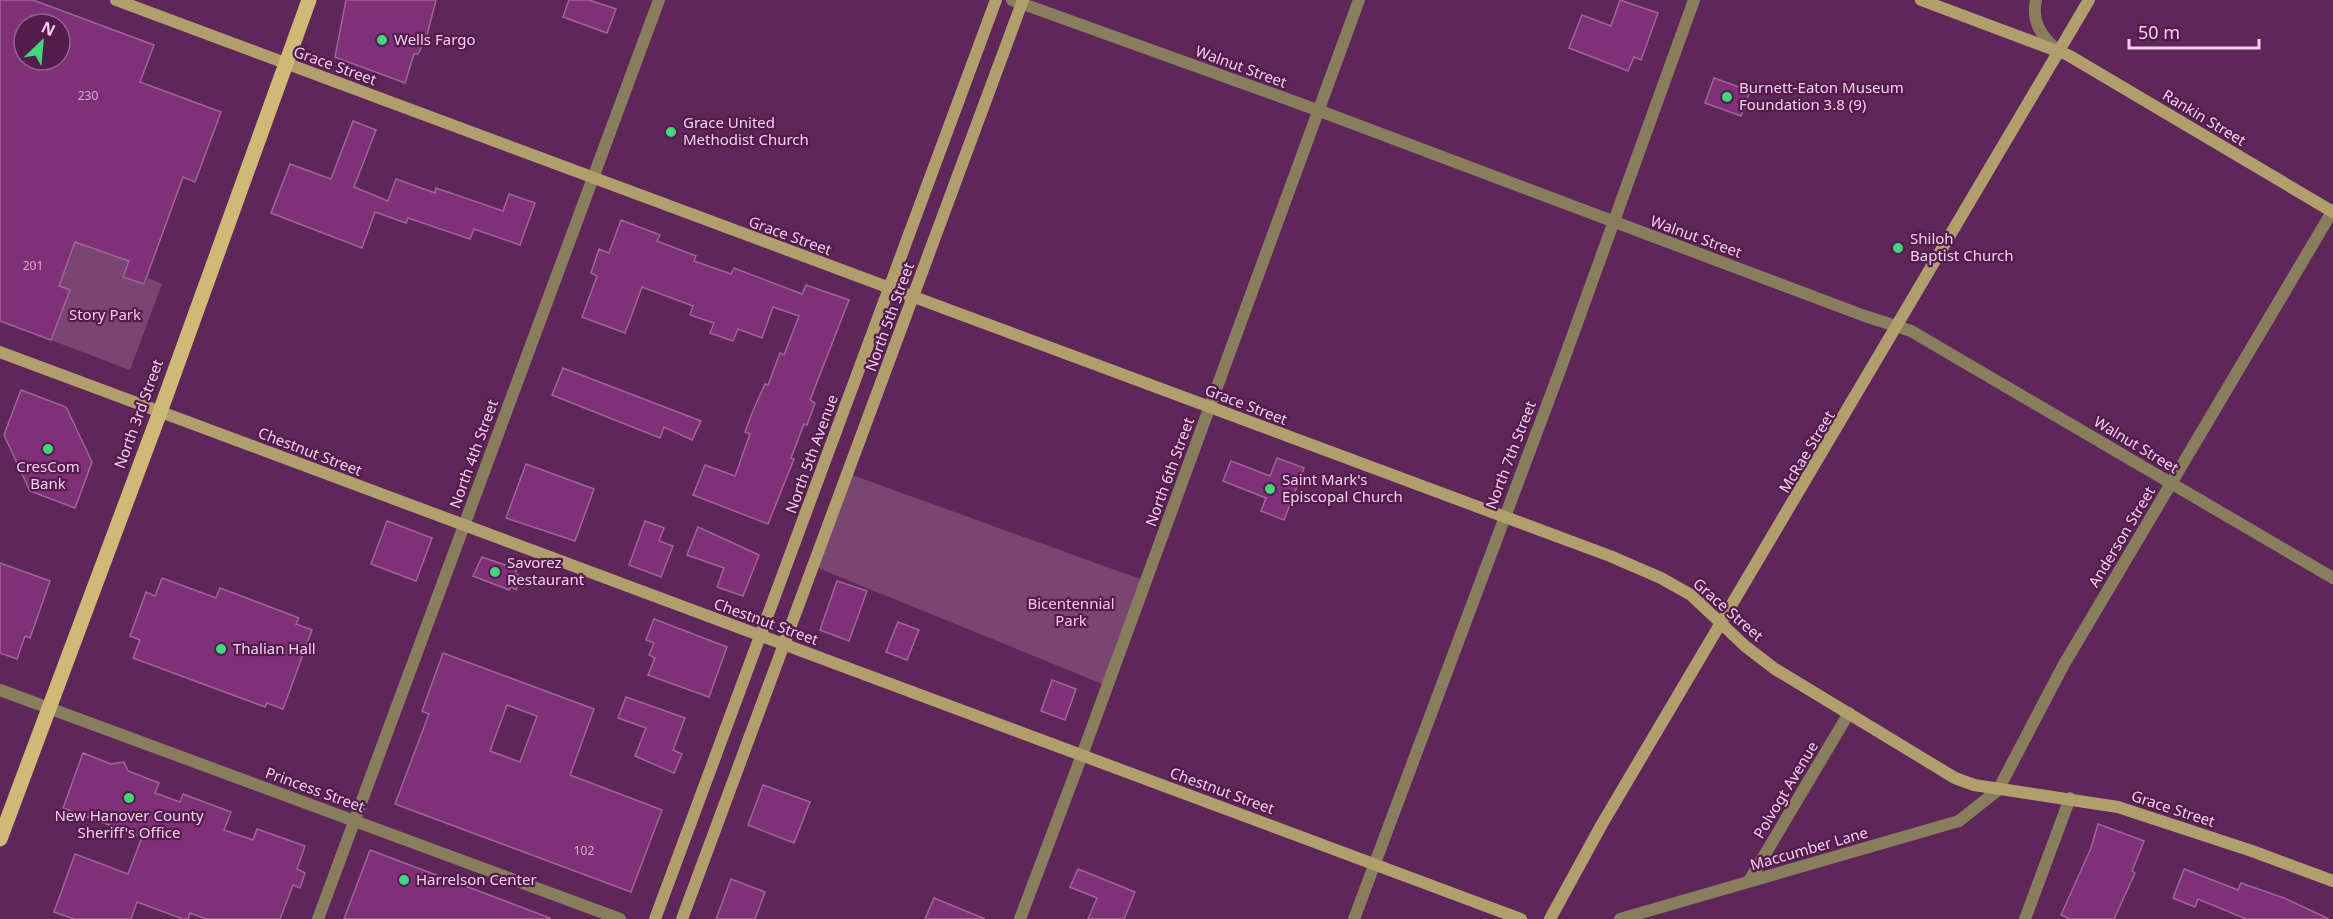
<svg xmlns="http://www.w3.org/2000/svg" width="2333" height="919" viewBox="0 0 2333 919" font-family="'Noto Sans',sans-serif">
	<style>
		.green { fill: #784671 }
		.building { fill: #7f3077; stroke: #a16498; stroke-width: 1.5; fill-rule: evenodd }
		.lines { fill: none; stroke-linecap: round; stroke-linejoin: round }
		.street { stroke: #887e5e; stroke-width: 12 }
		.secondary { stroke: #b09f6c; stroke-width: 12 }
		.primary { stroke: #cfb976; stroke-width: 15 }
		.poi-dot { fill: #42d77c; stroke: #531c4d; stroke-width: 2 }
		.labels { text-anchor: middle; stroke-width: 4.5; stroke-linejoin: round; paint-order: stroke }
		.number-label { font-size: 12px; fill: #d6a9d0 }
		.poi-label { font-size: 15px; fill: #f3d1ed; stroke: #531c4d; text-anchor: start }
		.street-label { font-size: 15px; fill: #f3d1ed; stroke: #531c4d }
		.park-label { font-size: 15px; fill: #f3c7eb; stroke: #531c4d }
	</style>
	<rect width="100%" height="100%" fill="#5f2759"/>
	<g class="green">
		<path d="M75,242l54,19 -5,16 21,8 3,-7 14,6 -32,86 -79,-30 19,-50 -11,-4z"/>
		<path d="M852,475l291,105 -38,105 -287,-117z"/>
	</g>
	<g class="building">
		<path d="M0,0h33l121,45 -14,37 81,30 -26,70 -12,-5 -39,107 -21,-7 6,-16 -54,-19 -16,44 11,4 -19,50 -51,-19zM24,24h36v36h-36z"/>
		<path d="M346,0h90l-9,35 -9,19h-4l-9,29 -70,-26z"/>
		<path d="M569,0h20l27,9 -9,24 -44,-16z"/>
		<path d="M1620,0l38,13 -17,47 -7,-3 -6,14 -59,-23 13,-33 29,11z"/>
		<path d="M1714,78l36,13 -9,25 -36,-13z"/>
		<path d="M353,121l23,9 -22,57 34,14 8,-22 39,14 1,-5 67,23 6,-17 26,9 -15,42 -46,-16 -4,10 -62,-21 -2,5 -31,-11 -13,36 -91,-35 19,-49 41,15z"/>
		<path d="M621,220l39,15 -3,6 39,15 -2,5 37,13 3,-6 68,26 4,-9 43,15 -39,100 5,3 -8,22 -3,-1 -13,34 3,1 -26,65 -75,-29 12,-30 30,11 15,-42 -5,-2 7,-19 13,-29 3,1 12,-32 4,2 15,-39 -26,-9 -11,31 -24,-9 -5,12 -23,-8 4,-10 -24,-8 3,-9 -51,-19 -17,46 -43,-16 15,-41 -6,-3 8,-24 10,4z"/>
		<path d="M563,368l138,53 -9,19 -28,-13 -4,11 -108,-43z"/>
		<path d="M21,390l45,17 26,55 -17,46 -45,-17 -26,-56z"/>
		<path d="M1277,458l27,10 -20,52 -23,-9 5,-13 -43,-17 8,-20 39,15z"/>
		<path d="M526,464l68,25 -19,52 -69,-23z"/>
		<path d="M387,521l45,17 -16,43 -45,-17z"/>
		<path d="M645,521l19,7 -5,13 14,5 -12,31 -32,-12z"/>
		<path d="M698,527l61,28 -16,41 -26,-9 7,-19 -37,-13z"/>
		<path d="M482,557l35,12 -2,5 6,2 -5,14 -5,-3 -2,3 -36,-14z"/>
		<path d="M0,563l50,18 -20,57 -5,-2 -8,23 -17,-6z"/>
		<path d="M162,578l54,20 4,-10 79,30 -3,6 16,6 -29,79 -16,-6 -2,4 -132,-49 7,-18 -10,-4 16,-44 9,4z"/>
		<path d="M837,581l30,10 -18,50 -29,-11z"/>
		<path d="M654,619l73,28 -18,50 -61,-22 7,-17 -6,-3 5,-12 -8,-3z"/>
		<path d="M898,622l21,8 -12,30 -21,-8z"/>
		<path d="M443,653l151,56 -24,66 92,35 -31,82 -236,-88 34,-90 -7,-3zM507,705l30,11 -17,46 -30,-11z"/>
		<path d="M1052,680l24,9 -11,31 -24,-9z"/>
		<path d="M626,697l59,21 -12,32 9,4 -8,19 -39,-17 11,-28 -28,-10z"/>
		<path d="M83,753l28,11 13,-2 4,9 31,12 -4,10 25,9 3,-8 48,18 -7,18 29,10 4,-11 48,17 -8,23 8,4 -5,15 -7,-3 -13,34h-74l-16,-6 -2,6h-5l-46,-17 -6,17h-57l-20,-7 21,-58 53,20 14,-37 -79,-29z"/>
		<path d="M763,785l47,17 -16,41 -46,-18z"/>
		<path d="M2098,824l46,17 -12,30 3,2 -21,46h-44l-9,-4 30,-67z"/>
		<path d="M370,850l180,68v1h-206z"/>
		<path d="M1078,869l57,23 -11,27h-36l9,-21 -27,-11z"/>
		<path d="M2184,869l54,21 3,-7 43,15 45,21h-83l-48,-20 -3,8 -22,-9z"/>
		<path d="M731,879l34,13 -10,27h-39z"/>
		<path d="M934,898l51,21h-60z"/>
	</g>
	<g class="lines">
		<g class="street">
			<path d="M1012,0l308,111 542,204 49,16 422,247"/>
			<path d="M2036,0c-5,22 6,37 22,51"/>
			<path d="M0,690l620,229"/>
			<path d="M1749,881l100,-168"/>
			<path d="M318,919l341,-919"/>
			<path d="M1020,919l62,-164 277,-755"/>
			<path d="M1354,919l205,-546 135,-373"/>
			<path d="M1620,919l339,-98 39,-31 65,-124 270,-456"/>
			<path d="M2025,919l45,-121"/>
		</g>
		<g class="secondary">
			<path d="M116,0l1494,556 51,22 30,17 54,51 30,23 180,109 19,7 144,22 134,44 81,30"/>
			<path d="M1921,0l147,55 265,157"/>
			<path d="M0,352l1521,567"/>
			<path d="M655,919l341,-919"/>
			<path d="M682,919l341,-919"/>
			<path d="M1550,919l52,-95 487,-824"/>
		</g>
		<path class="primary" d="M0,839l160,-427 149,-412"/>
	</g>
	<g class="poi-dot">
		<circle cx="382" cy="40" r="6"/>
		<circle cx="1727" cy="97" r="6"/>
		<circle cx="671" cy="132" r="6"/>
		<circle cx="1898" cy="248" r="6"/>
		<circle cx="48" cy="449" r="6"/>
		<circle cx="1270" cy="489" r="6"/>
		<circle cx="495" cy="572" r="6"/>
		<circle cx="221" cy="649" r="6"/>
		<circle cx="129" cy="798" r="6"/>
		<circle cx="404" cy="880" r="6"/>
	</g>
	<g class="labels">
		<g class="number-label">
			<text x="88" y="100">230</text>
			<text x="33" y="270">201</text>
			<text x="584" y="855">102</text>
		</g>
		<g class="poi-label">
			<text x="394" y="45">Wells Fargo</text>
			<text x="1739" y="93">Burnett-Eaton Museum<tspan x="1739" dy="17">Foundation 3.8 (9)</tspan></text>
			<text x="683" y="128">Grace United<tspan x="683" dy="17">Methodist Church</tspan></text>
			<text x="1910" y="244">Shiloh<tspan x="1910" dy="17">Baptist Church</tspan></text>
			<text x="48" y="472" text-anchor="middle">CresCom<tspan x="48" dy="17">Bank</tspan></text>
			<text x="1282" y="485">Saint Mark's<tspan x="1282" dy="17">Episcopal Church</tspan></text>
			<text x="507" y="568">Savorez<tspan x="507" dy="17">Restaurant</tspan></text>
			<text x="233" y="654">Thalian Hall</text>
			<text x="129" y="821" text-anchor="middle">New Hanover County<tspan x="129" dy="17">Sheriff's Office</tspan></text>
			<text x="416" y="885">Harrelson Center</text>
		</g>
		<g class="street-label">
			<text transform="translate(335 66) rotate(20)" y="5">Grace Street</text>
			<text transform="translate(1241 67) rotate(20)" y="5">Walnut Street</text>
			<text transform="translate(2204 118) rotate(31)" y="5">Rankin Street</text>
			<text transform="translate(790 236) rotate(20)" y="5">Grace Street</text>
			<text transform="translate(1696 237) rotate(20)" y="5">Walnut Street</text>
			<text transform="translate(890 317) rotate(-70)" y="5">North 5th Street</text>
			<text transform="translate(1246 405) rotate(21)" y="5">Grace Street</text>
			<text transform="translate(139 414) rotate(-70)" y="5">North 3rd Street</text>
			<text transform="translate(2136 445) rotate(31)" y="5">Walnut Street</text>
			<text transform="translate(310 452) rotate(21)" y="5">Chestnut Street</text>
			<text transform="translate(1807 452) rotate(-59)" y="5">McRae Street</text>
			<text transform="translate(474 454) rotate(-70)" y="5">North 4th Street</text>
			<text transform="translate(812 454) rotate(-70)" y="5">North 5th Avenue</text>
			<text transform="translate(1511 455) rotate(-69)" y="5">North 7th Street</text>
			<text transform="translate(1170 472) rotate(-70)" y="5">North 6th Street</text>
			<text transform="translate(2122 537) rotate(-59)" y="5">Anderson Street</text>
			<text transform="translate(1728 610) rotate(41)" y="5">Grace Street</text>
			<text transform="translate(766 622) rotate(20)" y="5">Chestnut Street</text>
			<text transform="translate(315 790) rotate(20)" y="5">Princess Street</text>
			<text transform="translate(1786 790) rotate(-59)" y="5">Polvogt Avenue</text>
			<text transform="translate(1222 791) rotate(20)" y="5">Chestnut Street</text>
			<text transform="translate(2173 809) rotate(18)" y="5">Grace Street</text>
			<text transform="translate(1809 849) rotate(-16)" y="5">Maccumber Lane</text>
		</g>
		<g class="park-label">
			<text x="105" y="320">Story Park</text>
			<text x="1071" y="609">Bicentennial<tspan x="1071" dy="17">Park</tspan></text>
		</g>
	</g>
	<g transform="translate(42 42) rotate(26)"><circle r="28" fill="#531c4d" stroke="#93648d" stroke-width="1.5"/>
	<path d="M0-4.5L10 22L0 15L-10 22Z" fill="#42d77c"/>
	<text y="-9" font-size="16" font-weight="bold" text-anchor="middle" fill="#f3d1ed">N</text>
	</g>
	<path d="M2129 39v9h130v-9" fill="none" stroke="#f3d1ed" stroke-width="3"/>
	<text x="2138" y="39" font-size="18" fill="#f3d1ed" stroke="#531c4d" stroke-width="4.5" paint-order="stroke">50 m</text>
</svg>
